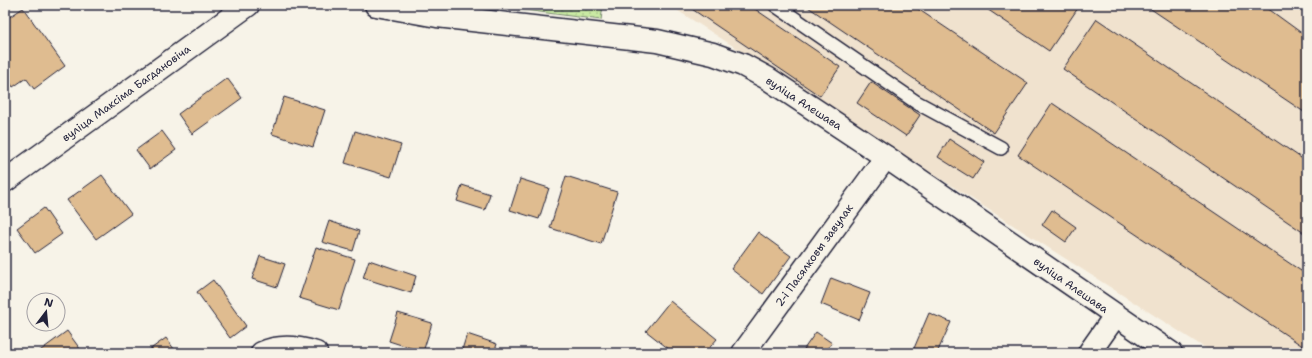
<svg xmlns="http://www.w3.org/2000/svg" width="1312" height="358" viewBox="0 0 1312 358" font-family="'Shantell Sans',sans-serif">
	<style>
		.built { fill: #f0e2ce }
		.grass { fill: url(#grass-dots); stroke: #76866f }
		.building { fill: #dfbc90; stroke: #22223b }
		.lines { fill: none; stroke-linecap: round; stroke-linejoin: round }
		.lane-casing { stroke: #22223b; stroke-width: 16 }
		.street-casing { stroke: #22223b; stroke-width: 25 }
		.secondary-casing { stroke: #22223b; stroke-width: 25 }
		.lane { stroke: #f7f3e8; stroke-width: 13 }
		.street { stroke: #f7f3e8; stroke-width: 22 }
		.secondary { stroke: #f7f3e8; stroke-width: 22 }
		.labels { text-anchor: middle; stroke-width: 3; stroke-linejoin: round; paint-order: stroke }
		.street-label { font-size: 11px; fill: #22223b; stroke: #f7f3e8 }
	</style>
	<defs>
		<pattern id="grass-dots" width="8" height="8" patternUnits="userSpaceOnUse"><rect width="8" height="8" fill="#c9eaa3"/><path d="M2 2h.1M6 6h.1" fill="none" stroke="#acc88d" stroke-width="1.8" stroke-linecap="round"/></pattern>
	</defs>
	<rect width="100%" height="100%" fill="#f7f3e8"/>
	<filter id="ink" filterUnits="userSpaceOnUse"><feTurbulence type="fractalNoise" baseFrequency=".025" numOctaves="2"/><feDisplacementMap in="SourceGraphic" scale="8" xChannelSelector="R" yChannelSelector="G"/><feConvolveMatrix kernelMatrix="1 2 1 2 8 2 1 2 1" color-interpolation-filters="sRGB"/></filter>
	<g filter="url(#ink)">
		<path class="built" d="M669,5h638v348h-94z"/>
		<path class="grass" d="M486,5h117l-2,15z"/>
		<g class="building">
			<path d="M686,5h63l91,62 -20,29z"/>
			<path d="M805,5h107l116,78 -34,50z"/>
			<path d="M981,5h99l-31,46z"/>
			<path d="M1145,5h118l44,32v77z"/>
			<path d="M23,8l42,58 -31,23 -8,-11 -13,9 -8,-12v-55z"/>
			<path d="M1097,19l210,143v73l-244,-166z"/>
			<path d="M227,78l15,20 -50,36 -14,-20z"/>
			<path d="M871,82l49,33 -14,21 -49,-33z"/>
			<path d="M284,97l41,13 -12,37 -41,-13z"/>
			<path d="M1052,103l255,172v74l-289,-194z"/>
			<path d="M162,131l14,19 -26,19 -14,-19z"/>
			<path d="M355,131l46,14 -10,32 -46,-14z"/>
			<path d="M949,139l35,23 -11,17 -35,-22z"/>
			<path d="M102,175l29,39 -35,25 -29,-39z"/>
			<path d="M566,176l51,16 -16,52 -51,-16z"/>
			<path d="M520,179l29,9 -10,31 -29,-9z"/>
			<path d="M462,185l28,9 -5,16 -28,-9z"/>
			<path d="M44,208l18,26 -27,19 -18,-25z"/>
			<path d="M1052,210l24,17 -10,15 -24,-17z"/>
			<path d="M329,221l30,10 -6,20 -31,-9z"/>
			<path d="M758,232l33,24 -28,38 -32,-25z"/>
			<path d="M316,247l39,12 -16,51 -40,-12z"/>
			<path d="M260,256l25,8 -8,23 -25,-8z"/>
			<path d="M369,260l47,16 -5,17 -48,-15z"/>
			<path d="M831,278l39,15 -11,27 -38,-16z"/>
			<path d="M213,280l33,46 -16,12 -33,-46z"/>
			<path d="M670,301l47,38 -12,14h-31l-28,-22z"/>
			<path d="M398,313l34,10 -9,29 -34,-11z"/>
			<path d="M929,313l22,9 -14,31h-25z"/>
			<path d="M67,331l16,22h-46z"/>
			<path d="M816,332l16,11 -8,10h-14l-6,-4z"/>
			<path d="M467,334l30,10 -3,9h-33z"/>
			<path d="M166,338l11,15h-32z"/>
		</g>
		<g class="lines">
			<defs>
				<path id="lane" d="M775,5l141,97 85,46"/>
				<g id="street">
					<path d="M376,5l61,11 220,25 56,13 30,11 24,13 119,79 285,196"/>
					<path d="M262,353c17,-8 36,-6 54,0"/>
					<path d="M743,353l143,-196"/>
					<path d="M1089,353l26,-37"/>
				</g>
				<path id="secondary" d="M5,181l243,-176"/>
			</defs>
			<use href="#lane" class="lane-casing"/>
			<use href="#street" class="street-casing"/>
			<use href="#secondary" class="secondary-casing"/>
			<use href="#lane" class="lane"/>
			<use href="#street" class="street"/>
			<use href="#secondary" class="secondary"/>
		</g>
	</g>
	<g class="labels">
		<g class="street-label">
			<text transform="translate(126 93) rotate(-36)" y="4">вуліца Максіма Багдановіча</text>
			<text transform="translate(804 103) rotate(33)" y="4">вуліца Алешава</text>
			<text transform="translate(814 255) rotate(-54)" y="4">2-і Пасялковы завулак</text>
			<text transform="translate(1071 285) rotate(35)" y="4">вуліца Алешава</text>
		</g>
	</g>
	<rect width="1312" height="358" fill="none" stroke="#f7f3e8" stroke-width="20"/>
	<rect x="10" y="10" width="1292" height="338" fill="none" stroke="#22223b" stroke-width="1.5" filter="url(#ink)"/>
	<g transform="translate(46 312) rotate(16)"><circle r="19" fill="#f7f3e8" stroke="#a29fa3"/>
	<path d="M0-3L7 15L0 10L-7 15Z" fill="#22223b"/>
	<text y="-6" font-size="11" font-weight="bold" text-anchor="middle" fill="#22223b">N</text>
	</g>
</svg>
